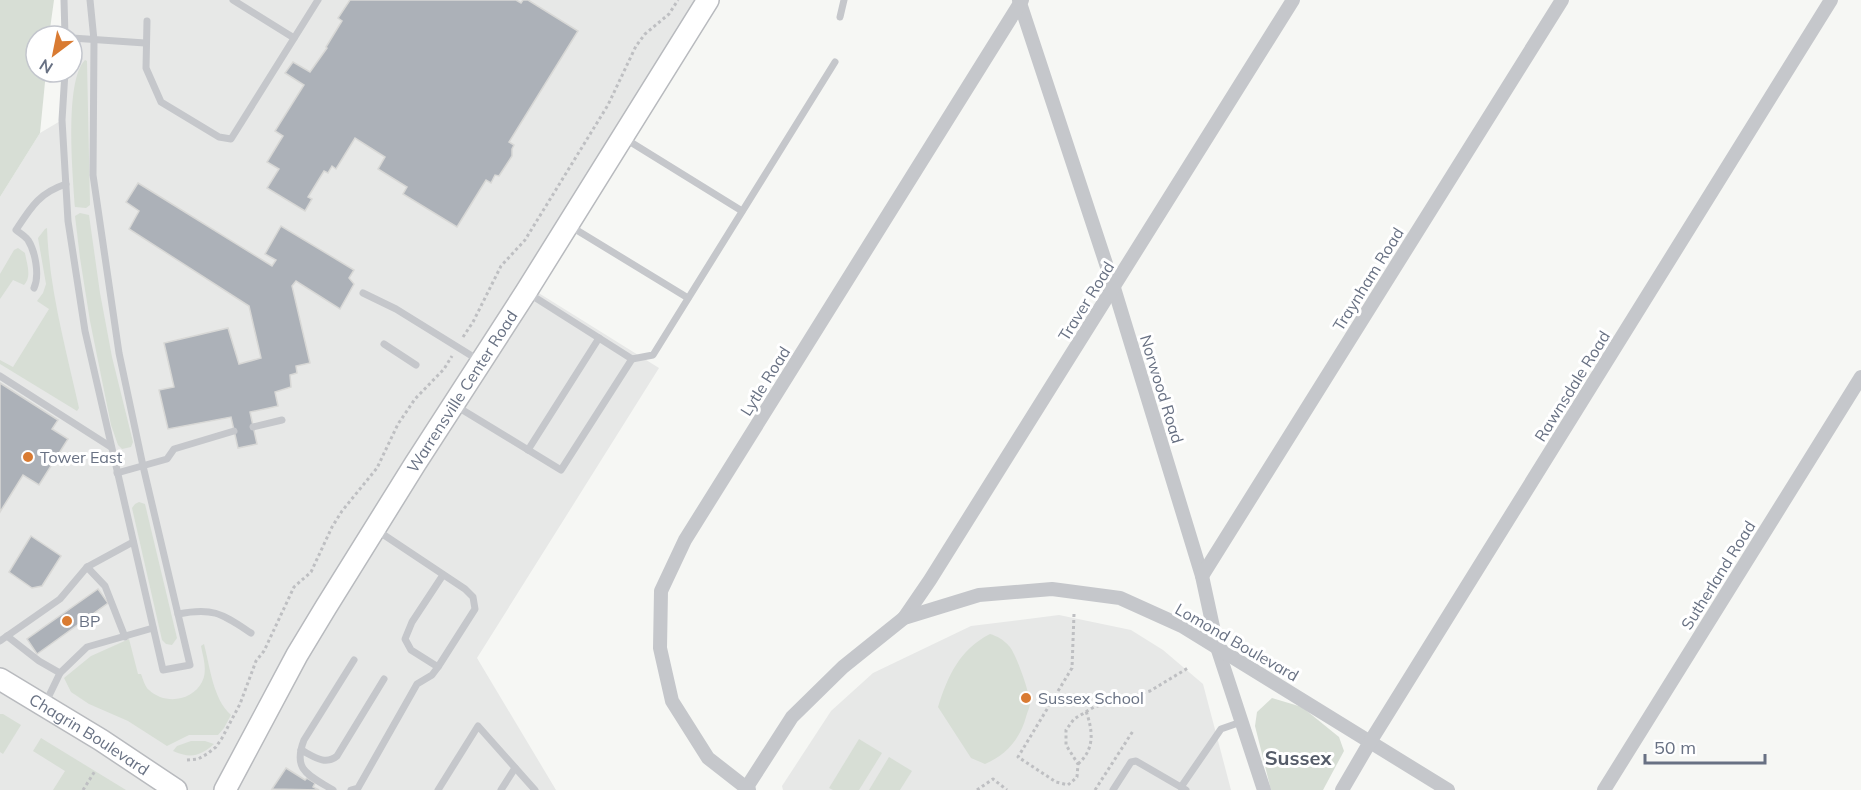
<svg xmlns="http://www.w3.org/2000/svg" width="1861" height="790" viewBox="0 0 1861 790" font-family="Mulish,sans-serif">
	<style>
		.built { fill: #e7e8e7 }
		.green { fill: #d7ded5 }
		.building { fill: #acb1b8; stroke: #d8d8d6; stroke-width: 1.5 }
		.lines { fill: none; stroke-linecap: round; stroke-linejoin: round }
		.primary-casing { stroke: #b8babe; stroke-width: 24 }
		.path { stroke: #bebfc2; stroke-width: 3; stroke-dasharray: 3 3; stroke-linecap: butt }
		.lane { stroke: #c5c7cb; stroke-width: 7 }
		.street { stroke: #c5c7cb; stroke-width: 14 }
		.primary { stroke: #fff; stroke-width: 21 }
		.poi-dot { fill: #d97b32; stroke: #fff; stroke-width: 2 }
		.labels { text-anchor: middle; stroke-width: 6; stroke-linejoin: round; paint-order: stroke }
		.street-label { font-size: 16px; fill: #687183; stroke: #fff }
		.poi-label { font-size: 16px; fill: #687183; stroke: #fff; text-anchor: start }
		.quarter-label { font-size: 20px; font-weight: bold; fill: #555c69; stroke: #fff }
	</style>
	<rect width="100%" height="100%" fill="#f6f7f4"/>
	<g class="built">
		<path d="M66,0h642l-179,287 130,81 -182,290 79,132h-556v-593l40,-64 22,-13 3,-48h7v-36h-7z"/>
		<path d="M1059,615l72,15 32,20 40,34 28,106h-448l-1,-4 49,-75 42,-38 98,-47z"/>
	</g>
	<g class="green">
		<path d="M0,0h54l-5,36h-13v36h10l-6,61 -40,64z"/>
		<path d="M85,60l2,1 3,144 -4,3 -11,-1c-2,-31 -11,-126 10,-147z"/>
		<path d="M80,213l9,2 11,78 12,64 21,85 -2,5 -9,2 -4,-4 -7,-20 -21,-104 -10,-63 -5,-42z"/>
		<path d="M47,228c2,61 19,121 32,180l-2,3 -77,-47v-4l13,7 36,-58 -12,-8 6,-8 3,-9 -8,-46 7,-9z"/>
		<path d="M18,248l7,5c2,12 7,23 -1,32l-11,-5 -13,19v-25l14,-24z"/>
		<path d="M139,502l6,2 32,134 -5,7 -6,-1 -4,-4 -30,-132 3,-4z"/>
		<path d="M990,634c7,2 14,6 19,12 7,7 21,48 21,57 0,4 -3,10 -4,14 -6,22 -20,38 -41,47l-14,-6 -33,-51c10,-31 21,-57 52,-73z"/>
		<path d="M129,639l9,35h3c2,5 4,13 8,16 16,15 43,11 53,-8 6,-11 1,-25 -1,-36l3,-2c6,23 9,55 27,71l-7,13 -6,7h-29l-22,11 -39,-25 -39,-17 -18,-12 -7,-14 27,-22z"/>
		<path d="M1272,698l30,9 37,30 5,14 -21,39h-52l-16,-64 2,-14z"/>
		<path d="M0,714h3l18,11 -18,29 -3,-2z"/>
		<path d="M41,738l85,52h-73l12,-19 -32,-20z"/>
		<path d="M859,739l23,14 -23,37h-26l-4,-2z"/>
		<path d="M191,741h14l9,3c-14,12 -23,15 -41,7l4,-5z"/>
		<path d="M889,757l23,14 -12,19h-31z"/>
	</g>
	<g class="building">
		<path d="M350,0h166l5,3 2,-3h5l50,31 -69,111 5,3 -2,4v7l-13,20 -4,-1 -4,8 -5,-3 -29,47 -54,-33 4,-7 -29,-18 7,-12 -30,-19 -19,31 -4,-3 -4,7 -4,-2 -16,26 4,2 -7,12 -38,-23 12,-19 -12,-7 16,-26 -8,-5 29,-46 -19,-12 8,-11 17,10 17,-24 -1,-1 16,-26 -4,-3z"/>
		<path d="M138,183l134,83 4,-6 -11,-6 16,-28 73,44 -5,8 5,6 -14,25 -44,-28 -4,5 18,77 -14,3 1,7 -7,2 1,12 -16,5 3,14 -28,6 7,32 -19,4 -7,-31 -63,12 -9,-39 15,-3 -10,-44 64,-15 11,36 22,-6 -12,-52 -120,-77 10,-18 -13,-9z"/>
		<path d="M0,383l58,37 -6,9 16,10 -29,46 -16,-10 -23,37z"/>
		<path d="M31,536l30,20 -19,30 -10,2 -23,-16z"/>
		<path d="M98,589l10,14 -71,51 -10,-15z"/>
		<path d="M286,768l19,12 2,-2 8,5 -2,4 6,3 -47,-1z"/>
	</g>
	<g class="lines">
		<defs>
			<g id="primary">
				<path id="s1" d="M0,679l101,61 75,50"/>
				<path id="s2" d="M225,790l72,-135 29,-48 89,-143 111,-172 182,-292"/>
			</g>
		</defs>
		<use href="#primary" class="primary-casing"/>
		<g class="path">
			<path d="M463,337l10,-15 28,-56 24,-26 83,-135 28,-59 9,-12 24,-20 9,-14"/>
			<path d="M1074,614l-2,54 -54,89 38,25 12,3 9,-8 1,-13 -12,-19v-15l8,-11 20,-12 56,-16 38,-23"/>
			<path d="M187,760l11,-1 9,-5 9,-7 6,-9 18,-34 16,-43 8,-10 30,-64 17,-15 21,-45 10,-16 35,-43 21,-44 17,-25 29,-30 8,-13"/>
			<path d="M1078,764c17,-15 15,-33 8,-53"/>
			<path d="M83,790l12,-19"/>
			<path d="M977,790l16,-11 14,11"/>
			<path d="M1095,790l38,-59"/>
		</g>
		<g class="lane">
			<path d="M64,0l1,36"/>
			<path d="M233,0l61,38"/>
			<path d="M840,17l4,-17"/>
			<path d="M147,21l-1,47 15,34 58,35 12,2 87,-139"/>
			<path d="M72,38l73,5"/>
			<path d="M65,72l-3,48 6,101 17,110 78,339 27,-5 -47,-199 -24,-113 -26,-178 1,-135 -4,-40"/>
			<path d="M624,138l118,73"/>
			<path d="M570,226l118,72"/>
			<path d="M34,288c6,-13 1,-37 -6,-48 -3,-4 -8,-7 -12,-10 15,-23 23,-37 50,-46"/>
			<path d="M363,293l33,16 84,52"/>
			<path d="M528,293l104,66 21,-4 182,-293"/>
			<path d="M384,344l32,21"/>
			<path d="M0,376l111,71"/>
			<path d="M456,406l105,64 71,-111"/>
			<path d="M253,427l29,-7"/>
			<path d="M528,450l71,-112"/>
			<path d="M117,473l50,-14 7,-10 60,-18"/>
			<path d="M87,567l18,19 20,51"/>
			<path d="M178,614c36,-7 44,0 73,19"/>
			<path d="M7,636l32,25 21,12 -15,31"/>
			<path d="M0,641l60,-42 27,-32 46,-25"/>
			<path d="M438,667l-27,-17 -6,-11 7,-17 31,-47"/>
			<path d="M60,673l27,-26 66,-19"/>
			<path d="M301,750c12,6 24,16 36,6l47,-77"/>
			<path d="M1181,787l40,-58 20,-7"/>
			<path d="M333,790c-24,-15 -41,-19 -29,-50l50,-80"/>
			<path d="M351,790l7,-2 59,-104 15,-9 6,-8 37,-58 -2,-12 -8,-8 -87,-58"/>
			<path d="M438,790l40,-64 57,64"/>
			<path d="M501,790l14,-22"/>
			<path d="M1113,790l18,-28 5,-1 50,29"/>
		</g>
		<g class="street">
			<path d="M1019,0l95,288 88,288 16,74 46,140"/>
			<path d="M1202,576l360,-576"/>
			<path d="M904,618l26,-38 363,-580"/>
			<path d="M745,790l47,-73 51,-50 61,-49 75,-23 73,-6 68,9 62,28 266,164"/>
			<path d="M749,790l-41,-32 -36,-57 -12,-53 1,-57 24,-51 337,-540"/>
			<path d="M1342,790l28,-48 461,-742"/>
			<path d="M1604,790l257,-413"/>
		</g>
		<use href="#primary" class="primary"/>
	</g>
	<g class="poi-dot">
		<circle cx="28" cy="457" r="6"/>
		<circle cx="67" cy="621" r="6"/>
		<circle cx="1026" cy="698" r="6"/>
	</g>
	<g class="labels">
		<g class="street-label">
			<text transform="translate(1368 279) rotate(-58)" y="6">Traynham Road</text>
			<text transform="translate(1086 301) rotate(-58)" y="6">Traver Road</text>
			<text transform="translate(765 381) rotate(-58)" y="6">Lytle Road</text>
			<text transform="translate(1572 386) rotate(-58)" y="6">Rawnsdale Road</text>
			<text transform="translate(1162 389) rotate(73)" y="6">Norwood Road</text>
			<text dy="6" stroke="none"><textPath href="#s2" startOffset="464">Warrensville Center Road</textPath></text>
			<text transform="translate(1718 575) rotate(-58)" y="6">Sutherland Road</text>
			<text transform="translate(1237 642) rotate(30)" y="6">Lomond Boulevard</text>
			<text dy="6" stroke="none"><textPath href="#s1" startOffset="105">Chagrin Boulevard</textPath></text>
		</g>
		<g class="poi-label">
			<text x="40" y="463">Tower East</text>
			<text x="79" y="627">BP</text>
			<text x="1038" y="704">Sussex School</text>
		</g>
		<g class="quarter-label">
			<text x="1298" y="765">Sussex</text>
		</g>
	</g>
	<g transform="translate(54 54) rotate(212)"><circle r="28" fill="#ffffff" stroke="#c3c6cd" stroke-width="1.5"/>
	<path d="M0-4.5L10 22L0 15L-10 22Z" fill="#d97b32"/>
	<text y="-9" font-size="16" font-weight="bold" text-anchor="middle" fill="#687183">N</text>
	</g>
	<path d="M1645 754v9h120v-9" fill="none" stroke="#687183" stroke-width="3"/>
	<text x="1654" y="754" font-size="18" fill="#687183" stroke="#ffffff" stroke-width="4.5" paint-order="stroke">50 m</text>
</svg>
